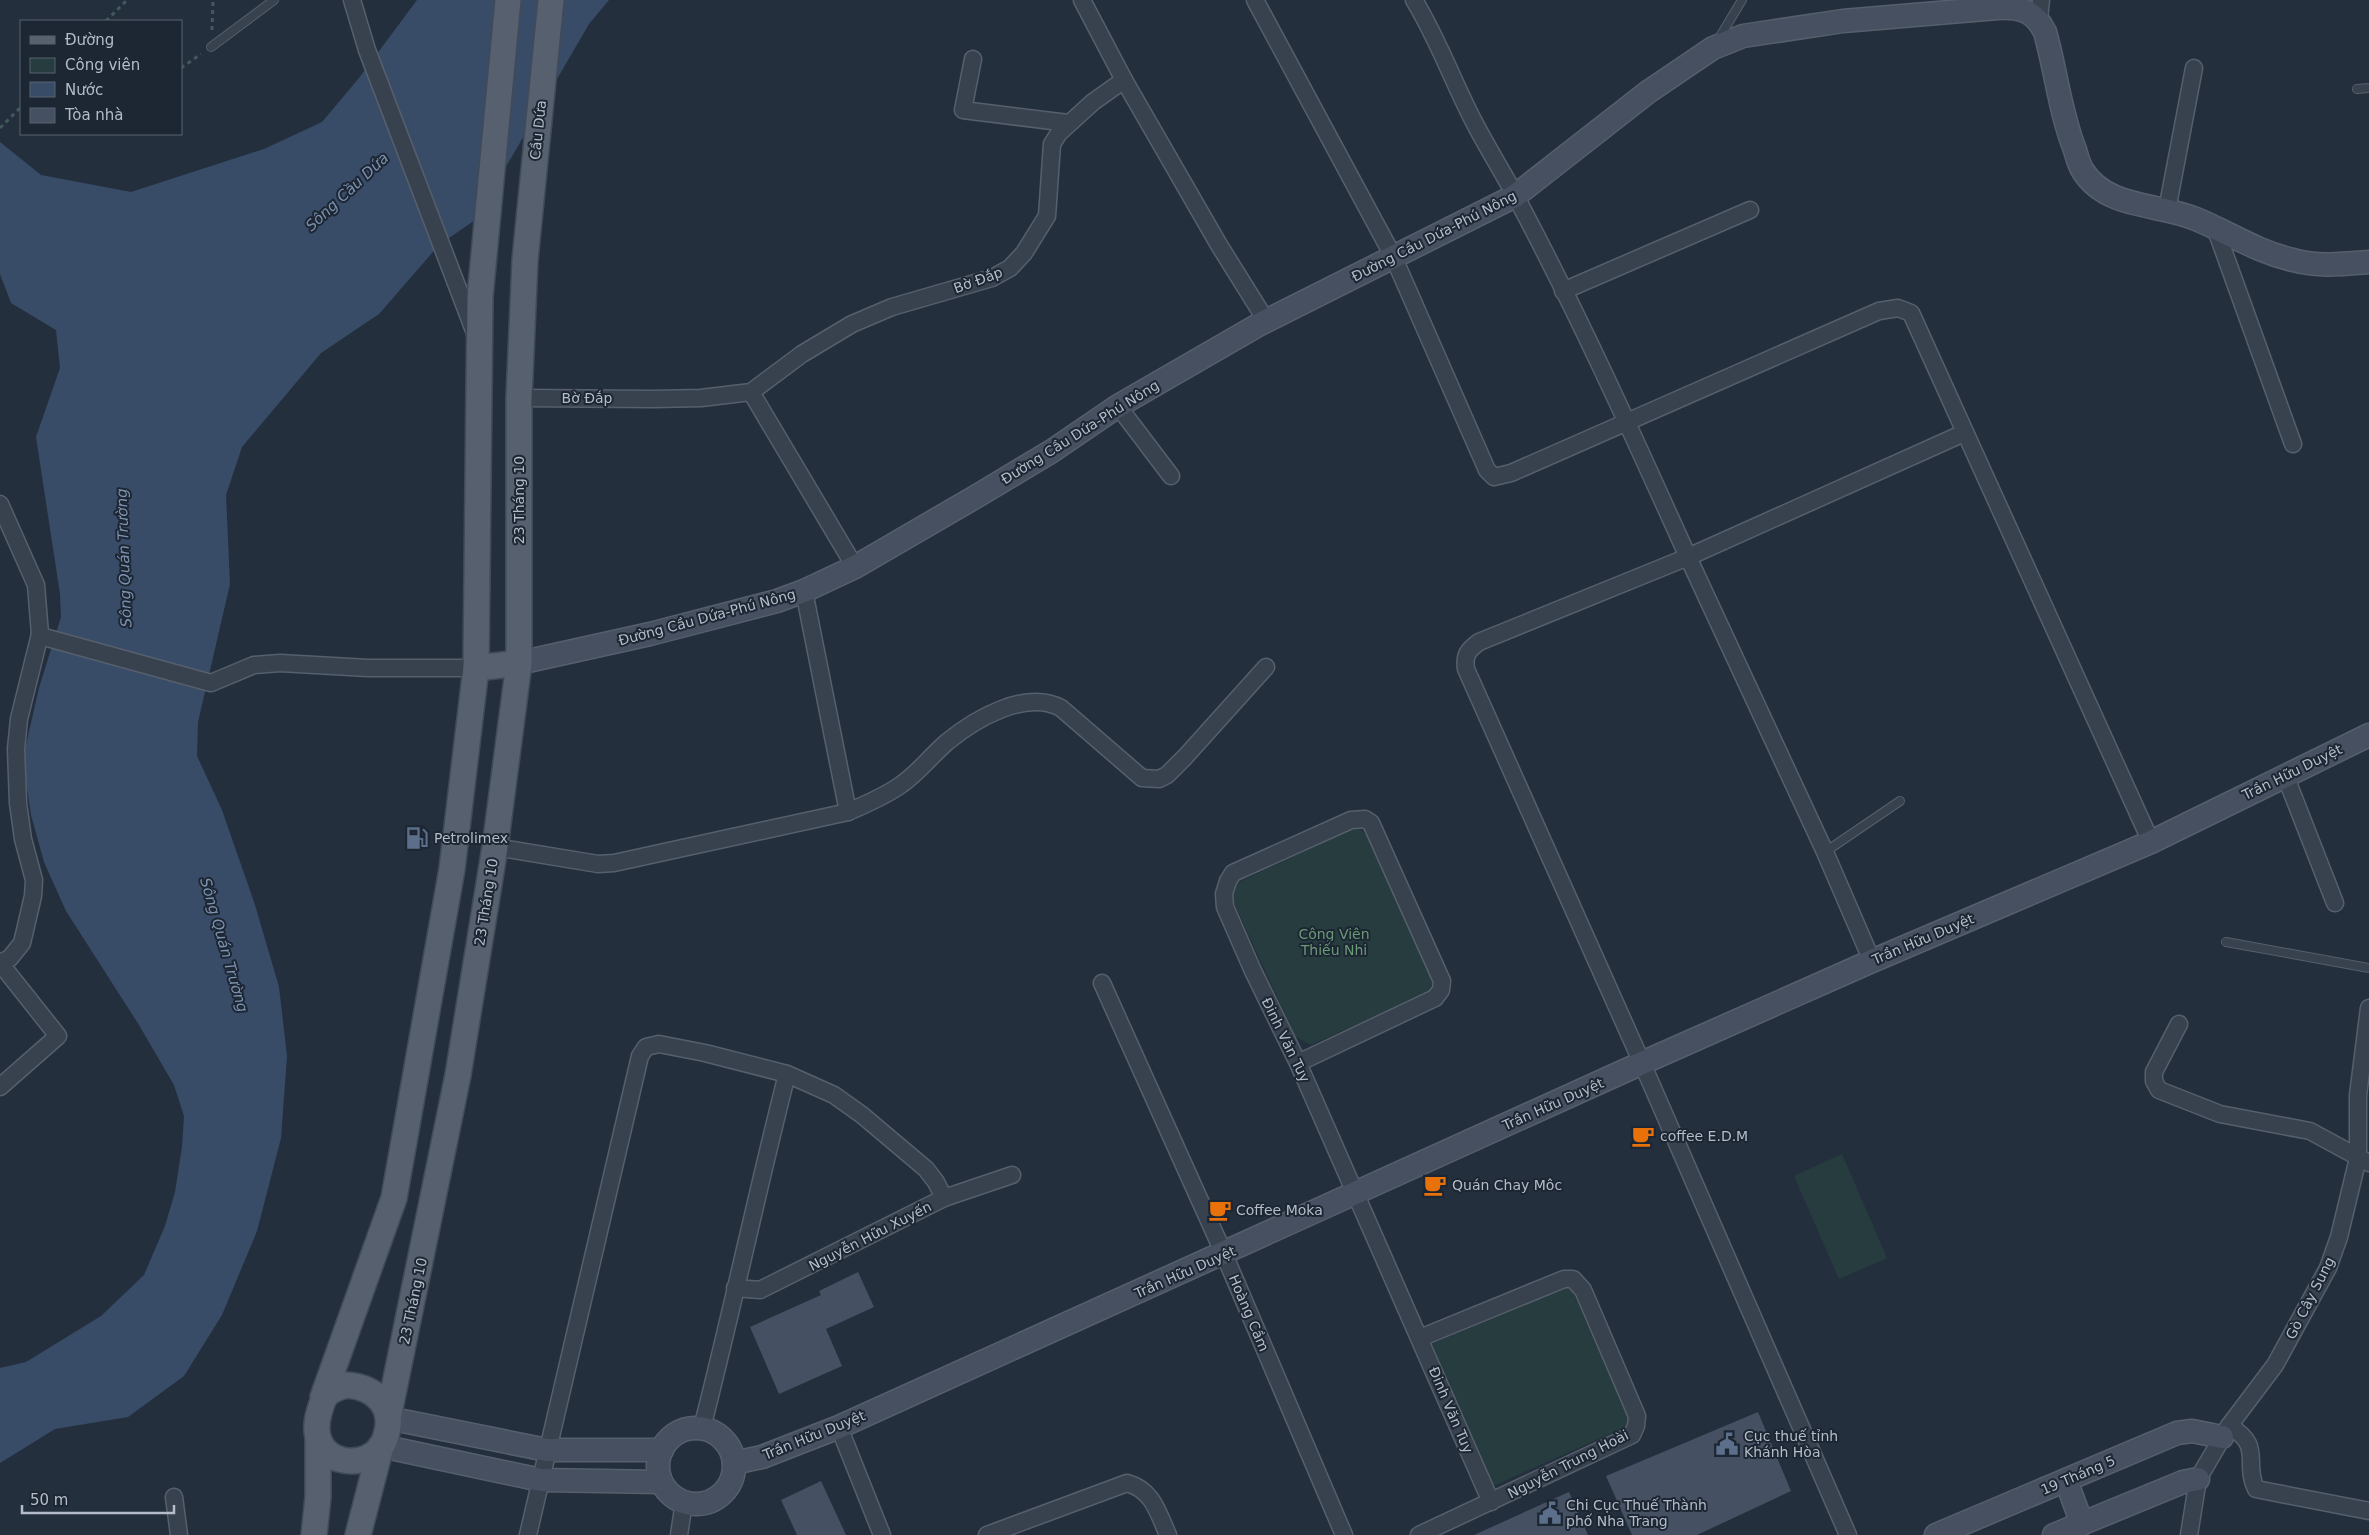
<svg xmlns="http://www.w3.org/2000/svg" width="2369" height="1535" viewBox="0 0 2369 1535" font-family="'DejaVu Sans',sans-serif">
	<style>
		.green { fill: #263c3f }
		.water { fill: #394c67 }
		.building { fill: #455162 }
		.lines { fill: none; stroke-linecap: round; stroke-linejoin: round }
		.lane-casing { stroke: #565f6c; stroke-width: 10 }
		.street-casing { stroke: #565f6c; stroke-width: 19 }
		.secondary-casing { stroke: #565f6c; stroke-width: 25 }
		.primary-casing { stroke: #414a57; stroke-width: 28 }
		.path { stroke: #44595c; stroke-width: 3; stroke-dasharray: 4 4; stroke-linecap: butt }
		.lane { stroke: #38414e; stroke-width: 8 }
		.street { stroke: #38414e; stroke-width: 16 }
		.secondary { stroke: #465061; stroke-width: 22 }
		.primary { stroke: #56606e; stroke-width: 25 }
		.labels { text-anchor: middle; stroke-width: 4; stroke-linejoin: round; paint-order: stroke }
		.street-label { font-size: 14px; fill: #b4bcc9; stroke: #1d2633 }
		.poi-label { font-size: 14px; fill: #b4bcc9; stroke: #1d2633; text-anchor: start }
		.park-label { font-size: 14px; fill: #6b9a76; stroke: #1d2633 }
		.water-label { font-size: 15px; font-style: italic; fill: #7c92b1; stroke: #1d2633 }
	</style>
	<rect width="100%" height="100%" fill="#242f3e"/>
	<g class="green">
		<path d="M1358,827l9,9 67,146 -3,10 -121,53 -15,-9 -61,-133 -2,-9 7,-12 106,-50z"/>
		<path d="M1842,1154l45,104 -48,21 -45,-103z"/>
		<path d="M1567,1287l6,5 56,127 -4,8 -132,59 -61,-142z"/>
	</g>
	<path class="water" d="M417,0h192l-20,24 -114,196 -36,25 -60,69 -58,39 -79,94 -16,48 4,89 -32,138 -1,34 25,54 33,95 24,82 8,69 -6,82 -24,93 -35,84 -38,61 -56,41 -73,12 -55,34v-95l26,-6 75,-46 43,-41 21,-49 10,-34 7,-45 2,-31 -10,-31 -35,-60 -73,-114 -22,-49 -13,-47 -6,-40v-26l14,-61 22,-71 -1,-23 -24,-157 24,-69 -4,-38 -45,-27 -11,-29v-132l41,33 90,17 133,-43 58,-27 37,-44z"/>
	<g class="building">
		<path d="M858,1272l16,35 -48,22 16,37 -63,28 -29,-67 71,-32 -2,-4z"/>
		<path d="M1758,1412l33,79 -94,44h-65l-26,-59z"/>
		<path d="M821,1481l25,54h-49l-16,-35z"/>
		<path d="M1569,1492l19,43h-114z"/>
	</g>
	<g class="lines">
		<defs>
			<g id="lane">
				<path d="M1718,40l24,-40"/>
				<path d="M211,47l63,-47"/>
				<path d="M2357,89l12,-1"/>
				<path d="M1825,852l75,-51"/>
				<path d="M2226,942l143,26"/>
			</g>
			<g id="street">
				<path d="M352,0l15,50 108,283"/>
				<path d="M1082,0l42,80"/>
				<path d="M1255,0l138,256 94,214 7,7 17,-4 368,-162 19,-3 13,5 240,529"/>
				<path d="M1414,0c24,39 39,82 60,122 13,25 28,49 41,73 63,118 118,240 173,362l-209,85c-11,8 -15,13 -13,27l176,394 206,472"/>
				<path d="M2039,19l2,-19"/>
				<path d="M973,59l-10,51 105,13"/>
				<path d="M2167,210l27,-142"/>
				<path d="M2216,230l77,214"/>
				<path d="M1563,291l187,-81"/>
				<path d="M751,392l104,175"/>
				<path d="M519,398l135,1 47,-1 50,-6 51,-38 50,-30 40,-17 100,-29 18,-10 14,-15 23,-37 5,-72 7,-11 34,-31 31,-22 95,165 48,77"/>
				<path d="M1118,406l53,70"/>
				<path d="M0,504l36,81 4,49 4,3 167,46 43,-18 26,-2 88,5h108"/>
				<path d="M2285,775l50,128"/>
				<path d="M848,812c18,-8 38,-16 54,-28 17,-12 29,-28 45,-42 28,-23 79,-53 114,-34l81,70 17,1 8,-4 18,-18 81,-90"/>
				<path d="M495,847l103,17 16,-1 234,-51 -44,-221"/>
				<path d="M1872,961l-47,-109 -137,-295 276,-124"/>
				<path d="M0,963l10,-5 12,-15 11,-47 1,-16 -11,-41 -5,-36 -2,-54 3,-30 21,-85"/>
				<path d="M0,963l58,73 -58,51"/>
				<path d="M1102,983l122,271 120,281"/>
				<path d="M2179,1024l-25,48v9l5,9 61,24 90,17 59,32"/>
				<path d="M1298,1063l137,-65 6,-8 1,-9 -71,-158 -6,-4 -14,1 -118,53 -5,8 -4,13 1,13 28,64 45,92 193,439"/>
				<path d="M944,1198l68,-23"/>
				<path d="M2229,1426c35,20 14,36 27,63l113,22"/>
				<path d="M839,1427l43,108"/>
				<path d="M702,1428c30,-117 55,-236 85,-354l47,21 28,20 64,54 10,13 8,16 -184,92 -25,-2"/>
				<path d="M174,1497l5,38"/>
				<path d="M528,1535l112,-479 6,-9 13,-3 46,9 82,21"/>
				<path d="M679,1535l5,-33"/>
				<path d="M987,1535l140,-52c26,7 31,30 41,52"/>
				<path d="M1419,1535l213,-100 4,-9 1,-10 -54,-126 -10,-11h-9l-144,59"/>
				<path d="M2189,1535l9,-56 31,-53 46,-61 53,-97 11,-31 19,-79v-63l11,-87"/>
			</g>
			<g id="secondary">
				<path d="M519,663l131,-29 127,-33 27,-10 51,-24 122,-71 75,-45 66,-45 142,-82 255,-128 133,-104 65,-44 30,-12 100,-15 154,-13c23,-1 37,2 48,24 11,39 15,80 30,118 2,7 4,15 8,21 24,38 75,32 113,48 34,14 59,32 97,41 25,7 51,4 76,2"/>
				<path d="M388,1418l159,32h115"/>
				<circle cx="696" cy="1466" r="38"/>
				<path d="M381,1446l160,34 120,2"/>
				<path d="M734,1463l28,-6 77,-30 803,-364 230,-102 279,-119 218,-107"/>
				<path d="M2066,1480l16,44"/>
				<path d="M1936,1535l241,-102 15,-2 30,6"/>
				<path d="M2054,1535l129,-53 15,-3"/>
			</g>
			<g id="primary">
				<path d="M476,668l43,-5"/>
				<path d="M346,1385c31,2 50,23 39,54 -13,36 -81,28 -66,-26 5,-19 8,-22 27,-28z"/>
				<path d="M323,1397l71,-199 58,-329 24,-201 4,-371 28,-297"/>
				<path d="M388,1418l70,-343 37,-228 24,-184v-265l6,-138 26,-260"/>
				<path d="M314,1535l4,-38v-56"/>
				<path d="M358,1535l23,-89"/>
			</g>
		</defs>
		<use href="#lane" class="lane-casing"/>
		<use href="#street" class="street-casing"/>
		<use href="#secondary" class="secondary-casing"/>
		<use href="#primary" class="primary-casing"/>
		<g class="path">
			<path d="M106,21l21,-21"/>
			<path d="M212,30l1,-30"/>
			<path d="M181,68l20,-14"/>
			<path d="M0,128l21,-21"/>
		</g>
		<use href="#lane" class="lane"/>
		<use href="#street" class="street"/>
		<use href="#secondary" class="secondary"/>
		<use href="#primary" class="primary"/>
	</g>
	<defs>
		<symbol id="fuel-bare" viewBox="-9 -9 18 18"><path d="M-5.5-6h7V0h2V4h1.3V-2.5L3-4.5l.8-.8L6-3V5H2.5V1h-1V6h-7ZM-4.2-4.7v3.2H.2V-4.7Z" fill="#5c6f8a" stroke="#1d2633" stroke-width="2.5" paint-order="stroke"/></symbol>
		<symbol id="cafe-bare" viewBox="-9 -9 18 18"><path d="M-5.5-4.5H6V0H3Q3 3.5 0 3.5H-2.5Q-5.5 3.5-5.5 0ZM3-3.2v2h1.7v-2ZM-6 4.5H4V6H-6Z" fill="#e8710a" stroke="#1d2633" stroke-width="2.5" paint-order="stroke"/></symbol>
		<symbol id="civic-bare" viewBox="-9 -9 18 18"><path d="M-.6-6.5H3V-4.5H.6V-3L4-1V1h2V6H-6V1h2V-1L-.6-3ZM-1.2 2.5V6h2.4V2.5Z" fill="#5c6f8a" stroke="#1d2633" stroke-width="2.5" paint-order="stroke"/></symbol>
	</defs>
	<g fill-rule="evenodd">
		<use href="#fuel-bare" x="401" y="822" width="32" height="32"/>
		<use href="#cafe-bare" x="1627" y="1120" width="32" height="32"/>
		<use href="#cafe-bare" x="1419" y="1169" width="32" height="32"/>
		<use href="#cafe-bare" x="1204" y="1194" width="32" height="32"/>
		<use href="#civic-bare" x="1711" y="1428" width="32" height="32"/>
		<use href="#civic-bare" x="1534" y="1497" width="32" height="32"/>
	</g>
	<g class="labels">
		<g class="street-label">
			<text transform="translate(538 130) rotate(-84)" y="5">Cầu Dứa</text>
			<text transform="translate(1434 236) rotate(-27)" y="5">Đường Cầu Dứa-Phú Nông</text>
			<text transform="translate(978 280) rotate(-20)" y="5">Bờ Đắp</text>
			<text x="587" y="403">Bờ Đắp</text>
			<text transform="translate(1080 432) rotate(-32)" y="5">Đường Cầu Dứa-Phú Nông</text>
			<text transform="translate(519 500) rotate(-90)" y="5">23 Tháng 10</text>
			<text transform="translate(707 617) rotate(-15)" y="5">Đường Cầu Dứa-Phú Nông</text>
			<text transform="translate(2292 772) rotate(-26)" y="5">Trần Hữu Duyệt</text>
			<text transform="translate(486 902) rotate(-81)" y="5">23 Tháng 10</text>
			<text transform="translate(1923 939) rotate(-23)" y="5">Trần Hữu Duyệt</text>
			<text transform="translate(1286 1040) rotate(64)" y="5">Đinh Văn Tuy</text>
			<text transform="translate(1553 1104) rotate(-24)" y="5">Trần Hữu Duyệt</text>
			<text transform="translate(870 1236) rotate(-27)" y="5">Nguyễn Hữu Xuyến</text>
			<text transform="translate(1185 1272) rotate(-24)" y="5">Trần Hữu Duyệt</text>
			<text transform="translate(2310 1298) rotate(-63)" y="5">Gò Cây Sung</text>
			<text transform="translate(413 1301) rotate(-78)" y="5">23 Tháng 10</text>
			<text transform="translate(1249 1313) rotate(67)" y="5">Hoàng Cầm</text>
			<text transform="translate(1451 1410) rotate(67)" y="5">Đinh Văn Tuy</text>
			<text transform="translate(814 1435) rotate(-22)" y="5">Trần Hữu Duyệt</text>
			<text transform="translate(1568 1464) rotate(-27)" y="5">Nguyễn Trung Hoài</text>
			<text transform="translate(2078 1475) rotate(-23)" y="5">19 Tháng 5</text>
		</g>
		<g class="poi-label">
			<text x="434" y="843">Petrolimex</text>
			<text x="1660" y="1141">coffee E.D.M</text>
			<text x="1452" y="1190">Quán Chay Môc</text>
			<text x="1236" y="1215">Coffee Moka</text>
			<text x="1744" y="1441">Cục thuế tỉnh<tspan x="1744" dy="16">Khánh Hòa</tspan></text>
			<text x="1566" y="1510">Chi Cục Thuế Thành<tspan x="1566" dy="16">phố Nha Trang</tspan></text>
		</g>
		<g class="park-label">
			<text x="1334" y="939">Công Viên<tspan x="1334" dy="16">Thiếu Nhi</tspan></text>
		</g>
		<g class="water-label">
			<text transform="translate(347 192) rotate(-43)" y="5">Sông Cầu Dứa</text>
			<text transform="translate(124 558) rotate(-92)" y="5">Sông Quán Trường</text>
			<text transform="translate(224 945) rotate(74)" y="5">Sông Quán Trường</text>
		</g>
	</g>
	<rect x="20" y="20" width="162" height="115" fill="#1d2633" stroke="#59626f"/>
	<rect x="30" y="36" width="25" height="8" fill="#56606e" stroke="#59626f"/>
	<text x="65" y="45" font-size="15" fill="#b4bcc9">Đường</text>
	<rect x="30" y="58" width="25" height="15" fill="#263c3f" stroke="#59626f"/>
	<text x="65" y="70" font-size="15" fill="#b4bcc9">Công viên</text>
	<rect x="30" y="82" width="25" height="15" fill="#394c67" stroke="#59626f"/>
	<text x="65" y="95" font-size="15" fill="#b4bcc9">Nước</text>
	<rect x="30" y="108" width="25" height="15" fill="#455162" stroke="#59626f"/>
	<text x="65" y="120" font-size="15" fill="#b4bcc9">Tòa nhà</text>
	<path d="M22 1505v8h152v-8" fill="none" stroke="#b4bcc9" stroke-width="2.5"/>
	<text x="30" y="1505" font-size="15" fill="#b4bcc9" stroke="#1d2633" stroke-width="4" paint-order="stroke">50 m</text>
</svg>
